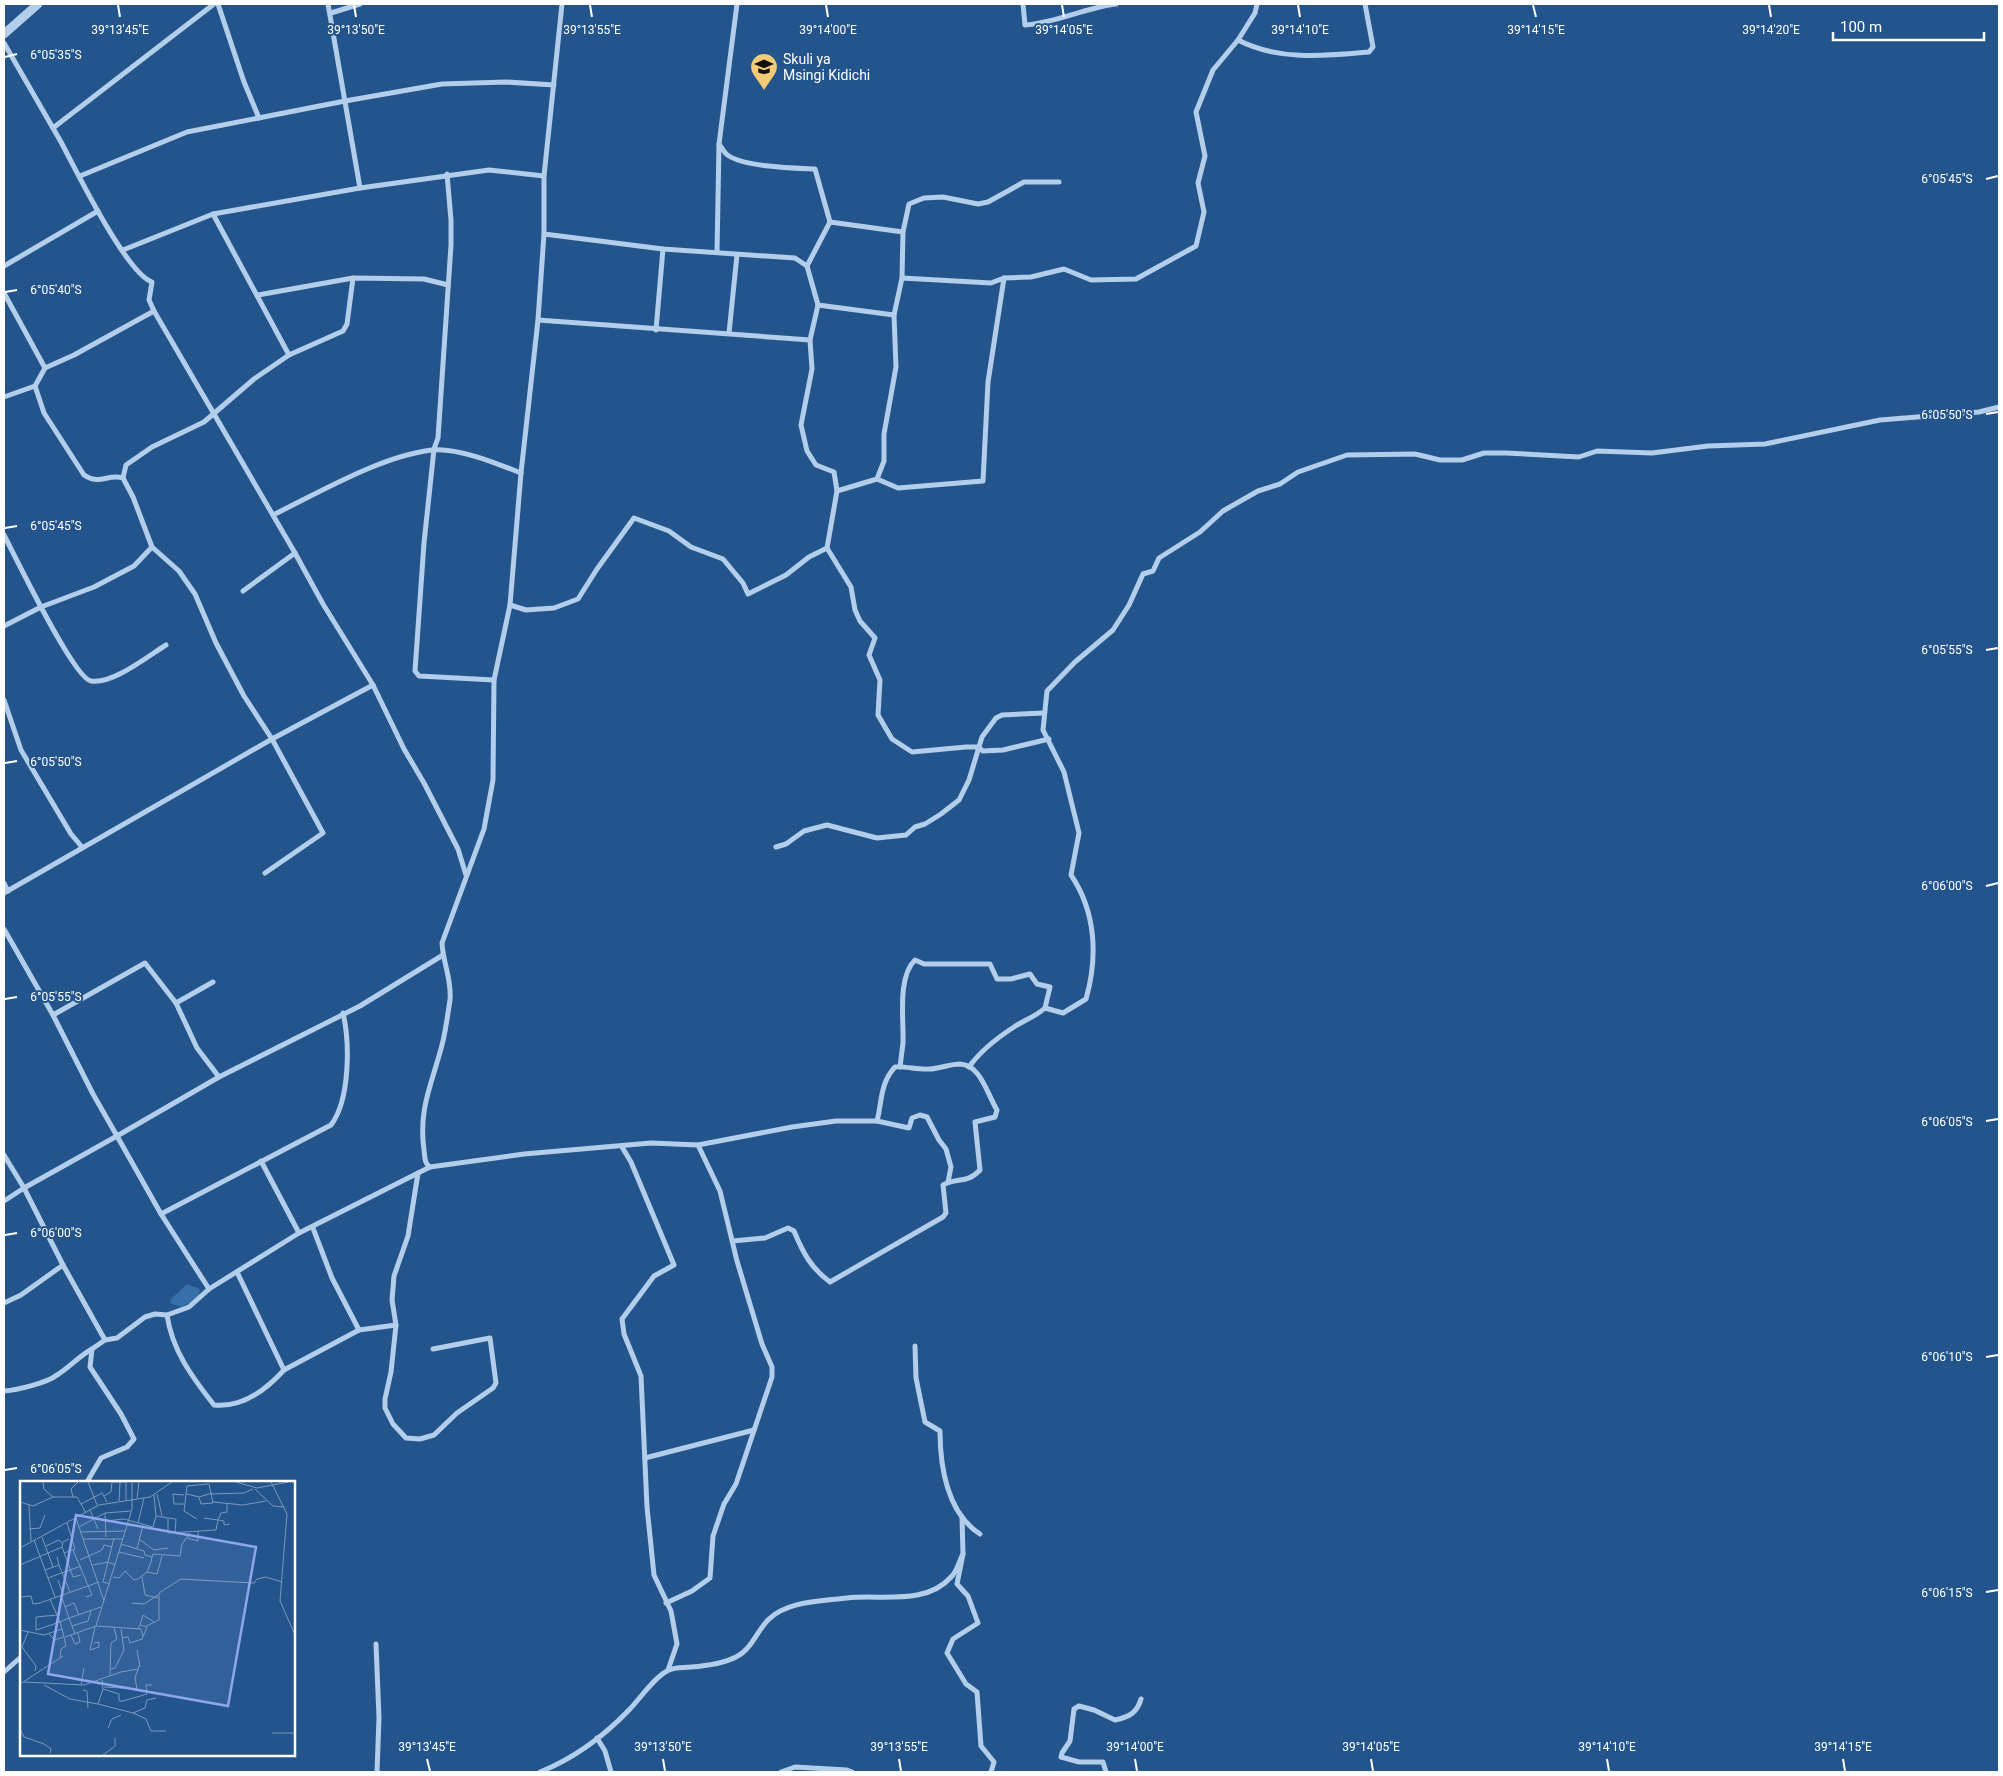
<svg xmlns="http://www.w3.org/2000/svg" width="2003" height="1776" viewBox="0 0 2003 1776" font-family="Roboto,sans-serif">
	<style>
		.green { fill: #3770a9 }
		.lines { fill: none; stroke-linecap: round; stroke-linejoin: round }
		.minor { stroke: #b2ceeb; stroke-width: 5 }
		.tertiary { stroke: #b2ceeb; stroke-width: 9 }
		.ticks { fill: none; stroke: #fff; stroke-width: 2 }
		.labels { text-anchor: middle; stroke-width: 4; stroke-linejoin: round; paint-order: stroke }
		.poi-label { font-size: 14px; fill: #fff; stroke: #23558c; text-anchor: start }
		.inset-road { fill: none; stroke: #7b99ba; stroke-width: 1 }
		.view { fill: #8ea6ec; fill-opacity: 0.15; stroke: #8ea6ec; stroke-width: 2.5 }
		.inset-edge { fill: none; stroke: #fff; stroke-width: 2.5 }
		.ticks-label { font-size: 12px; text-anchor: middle; fill: #fff; stroke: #23558c; stroke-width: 4; stroke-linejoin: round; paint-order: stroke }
	</style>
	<rect width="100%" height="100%" fill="#23558c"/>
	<path class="green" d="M187,1284l13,5 -2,9 -16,9 -12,-4 1,-4z"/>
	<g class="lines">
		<g class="minor">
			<path d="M218,4l26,78 15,36"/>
			<path d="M328,4l32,184"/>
			<path d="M1023,4l2,21c31,-2 59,-17 91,-21"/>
			<path d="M331,13l29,-9"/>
			<path d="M1238,40c40,21 87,16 131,12l4,-5 -8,-43"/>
			<path d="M4,43c19,33 38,66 57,99 15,28 65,131 91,140l-3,18 5,11 141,242 28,51 50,81 31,64 20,34 34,66 8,26"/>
			<path d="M53,128l161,-124"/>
			<path d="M719,144c3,4 6,10 10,12 17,11 66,12 86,13l15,53 73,10 6,-28 15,-6 19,-1 35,7 10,-2 36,-20h35"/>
			<path d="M447,174l4,46v25l-13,193 -4,11 -10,94 -9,128 4,5 75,4"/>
			<path d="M80,176l107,-44 158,-31 97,-17 64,-2 48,3"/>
			<path d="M213,214l76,141"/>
			<path d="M123,250l90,-36 147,-26 129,-18 55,6"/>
			<path d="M717,252l2,-108 18,-140"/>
			<path d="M4,266l94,-55"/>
			<path d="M807,266l23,-44"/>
			<path d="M902,278l1,-46"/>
			<path d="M4,293l41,75 -10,18 -31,11"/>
			<path d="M258,295l95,-17"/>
			<path d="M818,305l-8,35 2,29 -11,56 6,26 9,14 18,7 3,19"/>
			<path d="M894,315l8,-37 89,5 13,-5 27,-1 33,-8 27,11 45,-1 60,-33 8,-34 -6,-29 7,-27 -9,-44 17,-42 25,-30 17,-27 2,-9"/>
			<path d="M538,320l272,20"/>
			<path d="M656,330l7,-81"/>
			<path d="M729,333l8,-78"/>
			<path d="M45,368l29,-13 80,-44"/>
			<path d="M35,386l9,27 40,62c16,11 24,-2 39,3l10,19 19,50 27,24 16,23 21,49 28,53 28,43 51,94 -58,40"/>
			<path d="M123,478l3,-13 26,-18 52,-25 50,-43 35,-24 54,-24 4,-7 6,-46 71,1 24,6"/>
			<path d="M877,479l21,9 85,-7 5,-99 16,-104"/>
			<path d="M273,515c47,-23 108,-59 159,-65 25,-3 66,14 89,23"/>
			<path d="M4,535c11,21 70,144 87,146 21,4 57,-25 75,-36"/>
			<path d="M827,548l24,39 4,23 5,11 15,17 -6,17 11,25 -2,35 14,24 20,13 54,-5h12l5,4 20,-1 46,-11"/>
			<path d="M243,591l52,-38"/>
			<path d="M510,605l16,5 28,-2 24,-9 19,-30 37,-51 35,13 22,16 32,12 20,24 5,11 38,-19 23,-18 18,-9 10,-57 40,-12 7,-18v-27l12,-67 -2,-52 -76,-10 -11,-39 -12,-8 -132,-9 -119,-15"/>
			<path d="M4,626l37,-19 53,-20 40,-21 18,-19"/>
			<path d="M4,700l17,50 50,84 11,13"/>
			<path d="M776,847l10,-3 18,-13 23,-6 50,13 29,-3 9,-8 10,-3 16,-10 18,-14 10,-20 13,-43 14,-19 6,-3 41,-2"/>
			<path d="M4,883l4,8"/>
			<path d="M4,893l268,-154 101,-54"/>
			<path d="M4,929l49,86 40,79 24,42 102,-59 141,-71 83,-51"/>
			<path d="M176,1003l37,-21"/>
			<path d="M53,1015l92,-52 31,40 21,45 22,29"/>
			<path d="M900,1067c1,-8 2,-16 3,-24 1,-22 -6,-66 12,-83l9,4h66l7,15h14l19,-5 7,10 13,3 -5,21"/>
			<path d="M969,1067c12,-17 28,-29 45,-40 10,-7 21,-10 31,-19l18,5 23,-14c12,-42 10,-87 -15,-124l8,-42 -15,-61 -21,-42 4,-39 28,-29 38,-32 16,-25 14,-31 10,-3 6,-13 41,-26 23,-21 35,-20 22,-7 18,-12 49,-17 68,-1 25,6h22l22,-7h22l73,4 18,-6 55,2 56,-7 57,-2 115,-24 99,-8 20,-5"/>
			<path d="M622,1147l9,15 43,103 -20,11 -32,43 2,15 17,42 6,131 7,68 17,36 6,33 -9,26"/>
			<path d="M4,1155l20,33 -20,13"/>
			<path d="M261,1161l38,72"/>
			<path d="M430,1167c-6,-4 -5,-10 -6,-17 -6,-43 9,-68 19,-109 3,-13 5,-28 7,-41 2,-20 -7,-37 -8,-57l42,-114 9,-49 1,-100 16,-75 11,-132 17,-153 6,-86v-58l18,-172"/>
			<path d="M418,1173l-10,63 -14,40 -2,24 4,25 -5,47 -6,27v9l8,16 13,14 14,1 14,-4 23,-22 36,-25 3,-5 -6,-45 -57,11"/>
			<path d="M161,1214l170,-89c19,-25 19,-82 12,-112"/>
			<path d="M313,1228l19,50 27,52 37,-5"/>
			<path d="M733,1241l32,-3 23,-10 6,3c9,22 17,37 36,51l113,-65 3,-4 -3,-28c14,-8 24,-1 37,-15l-5,-48 20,-5 2,-7c-10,-16 -16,-45 -37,-46 -10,0 -21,5 -31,5 -11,1 -23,-3 -34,-2 -15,16 -13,35 -18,54"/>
			<path d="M63,1265l42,75"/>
			<path d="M4,1303l17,-8 42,-30 -39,-77 93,-52 44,78 48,75"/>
			<path d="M167,1315c5,35 25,62 47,90 28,3 51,-14 70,-35l-47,-98"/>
			<path d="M915,1346l1,32 9,44 15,9c0,35 7,82 40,103"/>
			<path d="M284,1370l75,-40"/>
			<path d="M4,1391c13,-1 43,-8 53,-16 13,-8 22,-19 35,-26"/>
			<path d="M645,1458l109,-28"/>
			<path d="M87,1482l14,-24 26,-11 7,-8 -13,-25 -31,-47 2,-18 13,-9 12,-2 28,-21 10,-3 12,1 22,-8 20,-18 90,-56 131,-66 94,-13 127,-11 47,2 94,-18 44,-6h41l32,7 3,-10 8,-3 7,2 12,23 7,9 5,18 -3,15"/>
			<path d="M962,1517l1,37 -6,30 11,12 10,27 -25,16 -6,14 19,31 11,8 4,54 13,16 -3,10"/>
			<path d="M666,1603l26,-12 18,-13 3,-42 11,-32 12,-20 36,-107v-10l-10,-23 -25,-83 -17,-70 -22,-46"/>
			<path d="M376,1644l3,74 -2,54"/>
			<path d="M4,1672l17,-15"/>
			<path d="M597,1738l8,13 6,21"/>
			<path d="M540,1772c35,-14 63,-35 89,-62 10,-10 27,-35 40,-40 6,-3 16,-2 22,-3 14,-1 33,-4 45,-10 15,-7 21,-26 32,-37 19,-19 53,-19 79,-22 32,-4 79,8 104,-21 6,-5 8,-16 12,-23"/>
			<path d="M781,1772l14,-5 52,3 5,2"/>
			<path d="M1106,1772l-3,-10h-24l-18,-5 1,-4 8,-12 4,-32 5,-3 15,4 21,10c14,-3 22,-7 26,-21"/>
		</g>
		<path class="tertiary" d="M4,34l34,-30"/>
	</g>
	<path class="ticks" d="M118,5l2,12M354,5l2,12M590,5l2,12M826,5l2,12M1062,5l2,12M1298,5l2,12M1533,5l3,12M1769,5l2,12M5,57l12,-3M1986,179l12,-3M5,292l12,-2M1986,414l12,-2M5,528l12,-2M1986,650l12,-2M5,763l12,-2M1986,886l12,-3M5,999l12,-2M1986,1121l12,-2M5,1235l12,-2M1986,1357l12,-2M5,1470l12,-2M1986,1592l12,-2M427,1759l3,12M663,1759l2,12M899,1759l2,12M1135,1759l2,12M1371,1759l2,12M1607,1759l2,12M1843,1759l2,12"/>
	<defs>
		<symbol id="school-pin" viewBox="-11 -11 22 30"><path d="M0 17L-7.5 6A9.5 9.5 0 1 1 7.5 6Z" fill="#f6cb75" stroke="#23558c"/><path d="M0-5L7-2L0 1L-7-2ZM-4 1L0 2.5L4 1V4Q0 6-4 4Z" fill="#111"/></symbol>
	</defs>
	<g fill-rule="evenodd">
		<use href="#school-pin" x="748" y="51" width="32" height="43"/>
	</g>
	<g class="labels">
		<g class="poi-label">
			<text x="783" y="64">Skuli ya<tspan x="783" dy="16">Msingi Kidichi</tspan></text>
		</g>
	</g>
	<g transform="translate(20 1481)">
		<rect width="275" height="275" fill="#23558c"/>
		<path class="inset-road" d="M23,1l1,7 9,8M68,1l9,23M216,1l21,6 31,-6M251,1l16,32 -7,87 15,34M235,8l18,17 11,1M137,13l5,22M167,13l12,3 13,-4M192,13l32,-1 9,-4M134,14l2,21M84,15l7,-4 1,-10h14v18M53,16l-2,-8 7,-7M117,17l2,-16M99,20l1,-19M0,21l13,4 20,-9h24l9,16M193,21l30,3 23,-4M61,23l21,-11 5,9M164,23h-10l-1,-10 11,1M207,23v8l-6,1 -3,7 6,1v4l6,-1M9,24l2,36M70,29l8,19M85,32l1,24M56,37l28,83M148,37l8,1 -1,14M177,38l-13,-8 3,-25 22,-2 4,19 -12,1 -2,-7M86,40l18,-2 29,8 3,-11 12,2v15l48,-3 2,-10 -14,-2M118,42l6,-25M59,46l26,-14 26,-2M9,48l11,-1 5,-13M61,51l44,-1M22,56l11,30M167,57l11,3v-10M49,58l-6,3 -1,5 11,30 8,-2M63,58h39M119,58l15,11 14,-2M14,59l21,57M26,65l13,-6 3,3M0,67l79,-43 51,-8 22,-15M117,68l6,-24M53,69l19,45 -6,2M99,71l25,6M44,72l11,-4 -8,-26M132,76l1,-3 27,2 2,-12 8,-11M60,79l22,-10 2,-5 8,2M0,84l42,-18M39,84l11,27M73,84l15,-3 7,3M25,89l14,-5 -2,-8M127,91l10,2 5,-18M93,96l6,1 6,-7 9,9 4,-1 9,-7 4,-10 1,-5 -7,-2 -1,-4 -23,-7M122,96l3,18 13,3M28,97l33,-12M38,99l5,15M90,103l-7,-2 11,-44M41,114l8,23 32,-11M0,116l11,-1 2,8 7,-1 59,-21M112,122l12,1 14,-9M45,126l9,-4 5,12M120,144l3,-10 11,7M52,145l16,-5 3,-10M76,145l36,-117v-27M126,145l13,-6v-27l22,-14 73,4 3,-4 9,-2 16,5M0,149l24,5 18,-6 -2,-7 9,-4 6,16M16,149l24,-8 -10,-23M16,149v-13l21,-2M8,151l-6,15 14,19 -1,5M29,153l6,6 8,-3M51,154l4,9 5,-2 -2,-9M45,156l31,-11 45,3 2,7M102,157l6,-1 2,6 12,-4 5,-12 -7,-2 -3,4M74,162l5,-1v5l-9,3 5,-23M117,169l3,17M40,176l1,-8 5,-3 -4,-17M91,188l4,-1 9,-18 -3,-21M90,194l1,-32 6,-4 -3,-11M4,201l60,3 37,-13 17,-3M0,203l43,-28M24,204l26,14 28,5 5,-15 -1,-9M61,204l3,-17M84,206l33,2 -2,-11 4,-12M83,208l16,5v7h4l24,-7 -1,-9h6M63,209l4,1 1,17M78,223l35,9 12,-5 2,-8 9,-2M113,232l13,6 5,12h15M88,247l4,-9 9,-4M0,248l4,8 20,7 7,5 -1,4M252,252h23M83,274l12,-9v-8"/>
		<path class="view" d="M56,34l180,32 -28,159 -180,-32z"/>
		<rect width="275" height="275" class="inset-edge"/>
	</g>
	<g class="ticks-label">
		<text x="120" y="34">39°13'45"E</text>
		<text x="356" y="34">39°13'50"E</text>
		<text x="592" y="34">39°13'55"E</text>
		<text x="828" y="34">39°14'00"E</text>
		<text x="1064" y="34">39°14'05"E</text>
		<text x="1300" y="34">39°14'10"E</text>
		<text x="1536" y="34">39°14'15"E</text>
		<text x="1771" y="34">39°14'20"E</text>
		<text x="56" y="59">6°05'35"S</text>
		<text x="1947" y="183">6°05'45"S</text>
		<text x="56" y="294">6°05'40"S</text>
		<text x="1947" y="419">6°05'50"S</text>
		<text x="56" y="530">6°05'45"S</text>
		<text x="1947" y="654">6°05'55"S</text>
		<text x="56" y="766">6°05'50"S</text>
		<text x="1947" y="890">6°06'00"S</text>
		<text x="56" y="1001">6°05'55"S</text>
		<text x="1947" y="1126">6°06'05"S</text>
		<text x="56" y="1237">6°06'00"S</text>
		<text x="1947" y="1361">6°06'10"S</text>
		<text x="56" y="1473">6°06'05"S</text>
		<text x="1947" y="1597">6°06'15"S</text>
		<text x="427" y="1751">39°13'45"E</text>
		<text x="663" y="1751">39°13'50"E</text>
		<text x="899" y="1751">39°13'55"E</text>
		<text x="1135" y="1751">39°14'00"E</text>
		<text x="1371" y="1751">39°14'05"E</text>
		<text x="1607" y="1751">39°14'10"E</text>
		<text x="1843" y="1751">39°14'15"E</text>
	</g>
	<rect width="2003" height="1776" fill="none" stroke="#ffffff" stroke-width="10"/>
	<path d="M1833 32v8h151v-8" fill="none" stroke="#ffffff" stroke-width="2.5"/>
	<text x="1840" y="32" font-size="15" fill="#ffffff" stroke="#23558c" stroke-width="4" paint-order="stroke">100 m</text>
</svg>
